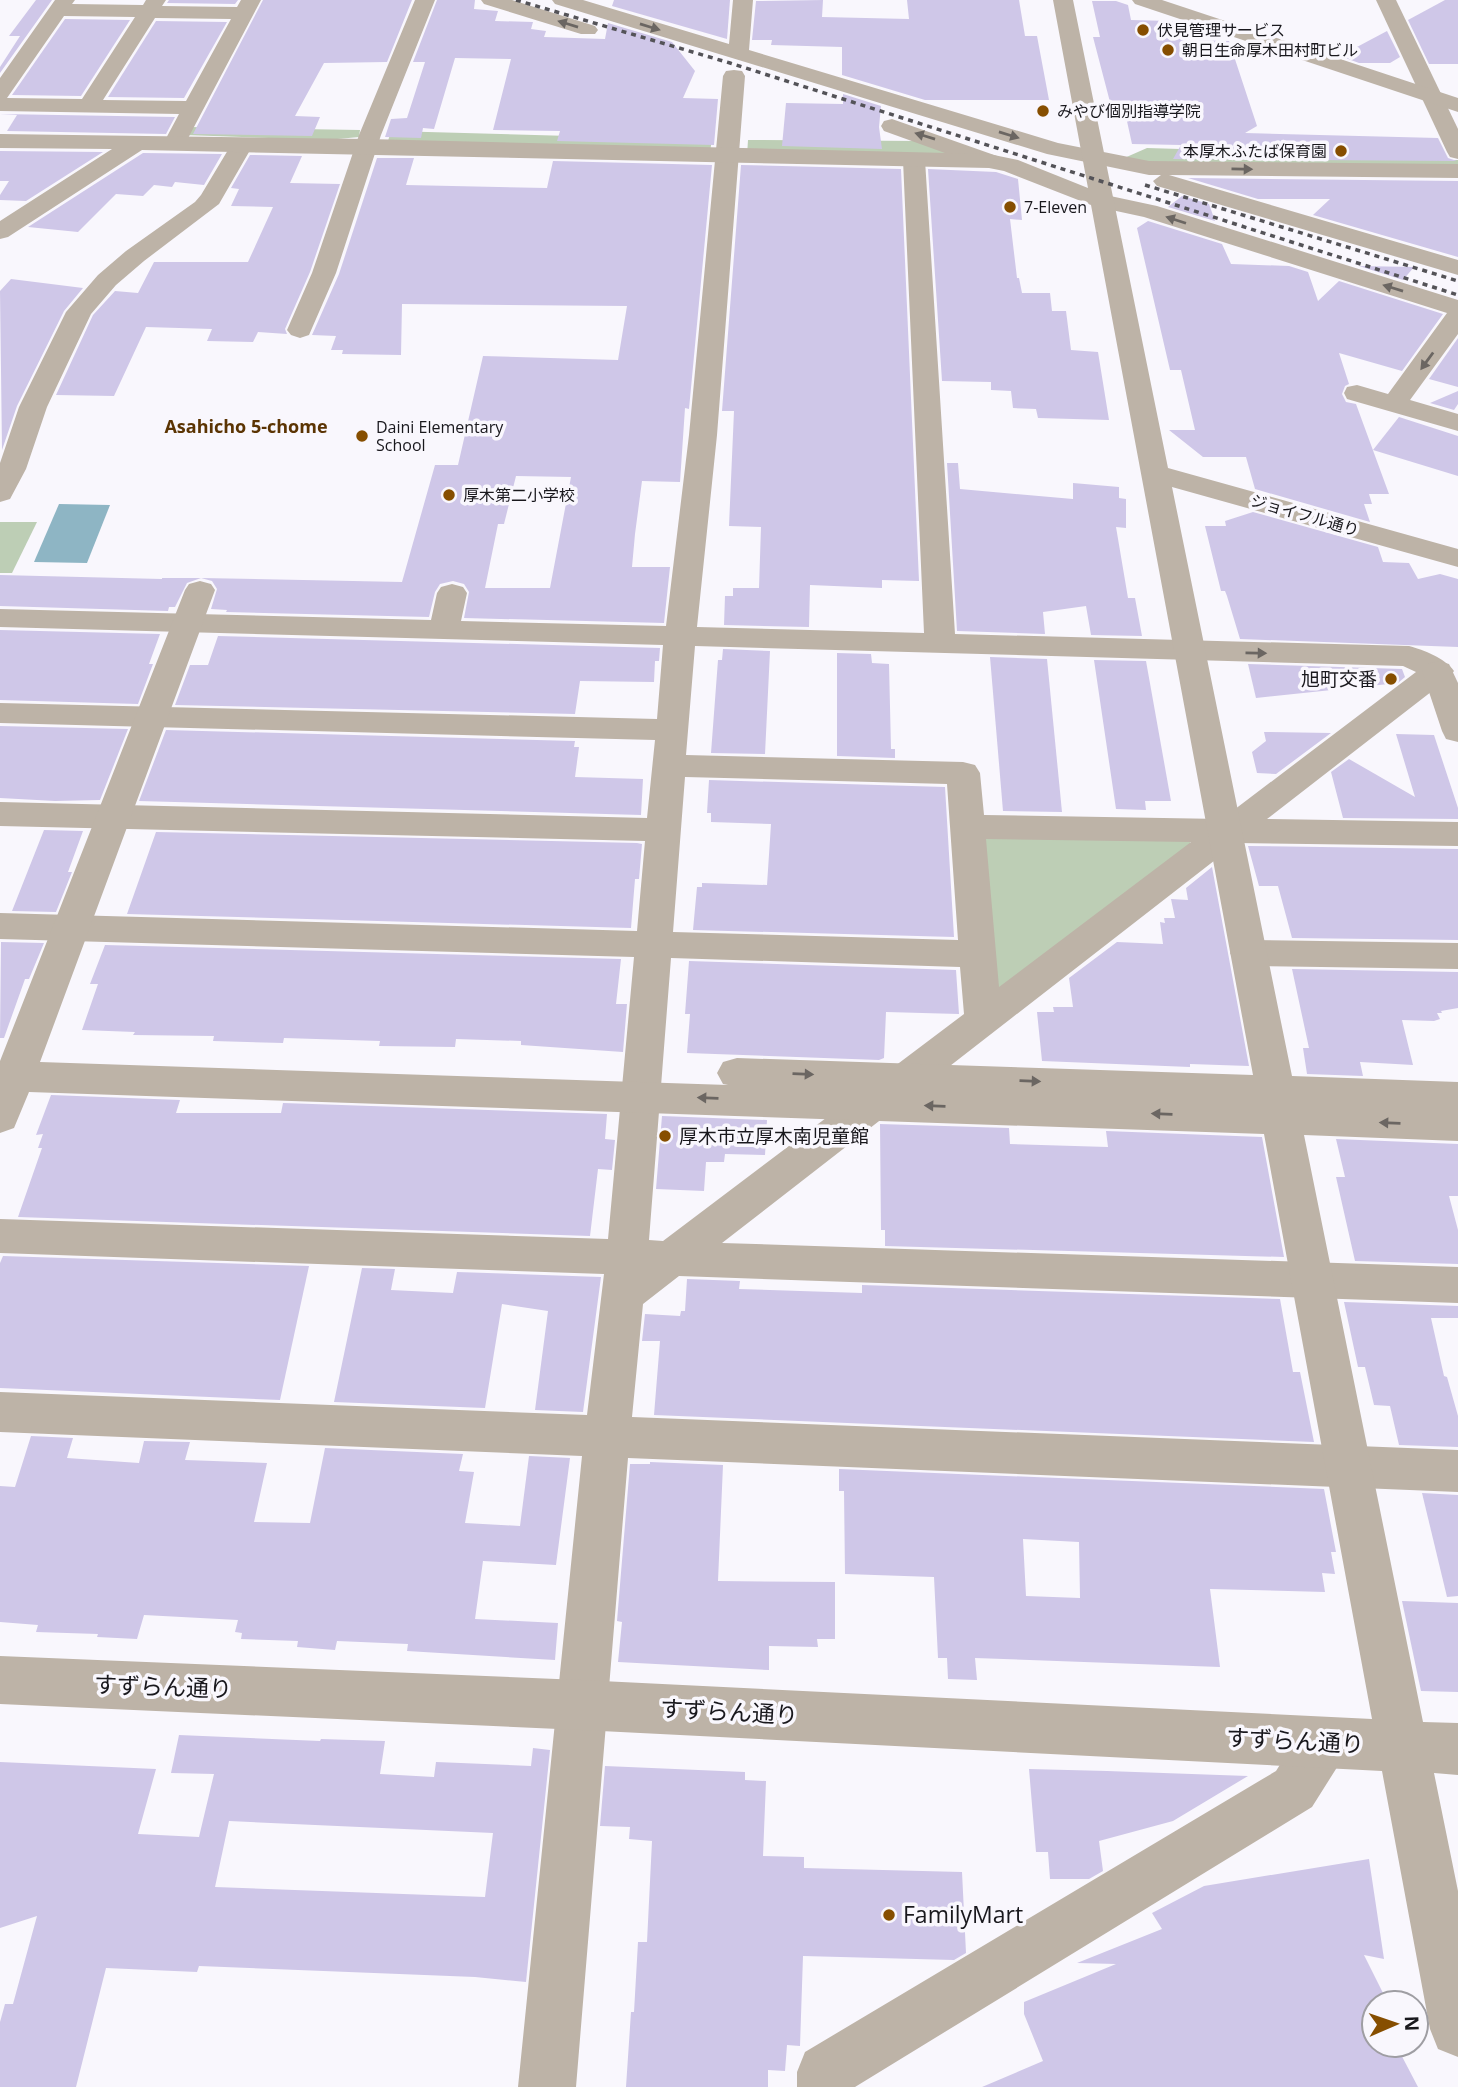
<svg xmlns="http://www.w3.org/2000/svg" width="1458" height="2087" viewBox="0 0 1458 2087" font-family="'Open Sans','Noto Sans JP',sans-serif">
	<style>
		.green { fill: #bdceb5 }
		.water { fill: #8eb5c4 }
		.building { fill: #cfc7e8; fill-rule: evenodd }
		.lines { fill: none; stroke-linecap: round; stroke-linejoin: round }
		.minor { fill: #bdb3a7; fill-rule: evenodd }
		.tertiary { fill: #bdb3a7; fill-rule: evenodd }
		.rail { stroke: #545358; stroke-width: 3.5; stroke-dasharray: 5 5; stroke-linecap: butt }
		.oneway { fill: #6b6662 }
		.poi-dot { fill: #864e00; stroke: #f9f7fd; stroke-width: 2.5 }
		.labels { text-anchor: middle; stroke-width: 7; stroke-linejoin: round; paint-order: stroke }
		.far-poi-label { font-size: 16px; fill: #19181d; stroke: #f9f7fd; text-anchor: start }
		.far-street-label { font-size: 16px; fill: #19181d; stroke: #f9f7fd }
		.far-neighbourhood-label { font-size: 18px; font-weight: bold; fill: #5b3403; stroke: #f9f7fd }
		.poi-label { font-size: 19px; fill: #19181d; stroke: #f9f7fd; text-anchor: end }
		.near-street-label { font-size: 23px; fill: #19181d; stroke: #f9f7fd }
		.near-poi-label { font-size: 23px; fill: #19181d; stroke: #f9f7fd; text-anchor: start }
	</style>
	<rect width="100%" height="100%" fill="#f9f7fd"/>
	<g class="green">
		<path d="M190,127l170,3 -1,7 -32,3 -142,-5z"/>
		<path d="M391,131l321,9 -2,11 -322,-10z"/>
		<path d="M748,140l174,1 26,9 4,8 -205,-3z"/>
		<path d="M1147,148l131,4 13,7 167,1v9l-317,-5 -19,-5z"/>
		<path d="M0,522h37l-25,51h-12z"/>
		<path d="M984,834l205,2 2,10 -195,155z"/>
	</g>
	<path class="water" d="M59,504l51,1 -23,58 -53,-1z"/>
	<g class="building">
		<path d="M36,0h16l-52,73v-6l20,-31h-11z"/>
		<path d="M169,0h69l-3,4 -68,-1z"/>
		<path d="M263,0h149l-25,62 -63,1 -29,53 25,1 -8,19 -119,-2z"/>
		<path d="M437,0h38l-1,9 24,2 -3,10 38,1 -2,7 15,2 -2,6 61,2 3,-16 64,19 23,29 -12,27 35,1 -4,46 -157,-4 3,-10 -67,-1 18,-71 -56,-1 -21,71 -11,-1 -2,10 -36,-1 6,-18 16,-1 18,-56h-12z"/>
		<path d="M614,0h116l-3,39 -115,-33z"/>
		<path d="M823,0l-1,17 87,2 -2,-19h112l6,36h12l12,64h-124l-83,-25v-28l-71,-2 1,-5h-20l4,-39z"/>
		<path d="M1445,0h13v64h-29l-21,-44z"/>
		<path d="M1092,1h24l12,4 3,15 40,1 16,5 4,14 38,1 28,85 -12,7 193,5 10,20 9,3 -284,-2 8,-14 -49,-1 -9,-41 -13,-1 -17,-65h7z"/>
		<path d="M65,19l65,1 -49,76 -69,-1z"/>
		<path d="M156,21l71,1 -43,76 -76,-1z"/>
		<path d="M1387,31l13,26 -10,6h-31l-19,-7z"/>
		<path d="M843,94l38,12 -2,21 3,22 -100,-3 4,-43 57,1z"/>
		<path d="M0,114l175,3 -9,17 -159,-3 10,-16z"/>
		<path d="M0,151l103,1 -77,49 -26,-1v-5l9,-14h-9z"/>
		<path d="M143,153l79,1 -18,31 -29,-3 -3,5 -18,-2 -11,11 -27,-2 -38,38 -50,-5z"/>
		<path d="M250,155l52,1 -12,27 50,1 -30,88 -25,57 2,5 -29,-2 -5,10 -46,-1 5,-12 -66,-2 -32,69 -58,-1 37,-80 22,-24 23,2 16,-31h94l25,-55 -42,-1 8,-17 -8,-1z"/>
		<path d="M377,158h37l-8,27 141,3 6,-27 159,4 -23,244 -4,-1 -5,74 -38,-1 -7,53 -3,33h38l-6,56 -200,-5 5,-26 -5,-8 -11,-3 -13,3 -5,8 -6,25 -203,-5 1,-2 -16,-1 6,-20 -5,-8 -11,-3 201,4 33,-117h23l25,-109 135,4 9,-54 -225,-2 -1,51 -59,-1 1,-4h-12l5,-14 -24,-1 27,-61zM516,476l55,1 -21,111h-65l13,-64h6z"/>
		<path d="M741,165l160,4 18,412 -37,-1v8l-72,-3 -1,42 -85,-2 1,-29h8v-8h26l2,-61 -32,-1 5,-115h-12z"/>
		<path d="M928,169l68,3 22,7 4,41 -12,-1 7,59h2l3,15h28l2,18h14l5,39 27,2 11,68 -71,-2 -2,-9 -23,-1 -2,-17 -20,-1v-8l-49,-1z"/>
		<path d="M1188,178l270,3v76l-145,-42 17,-16h-72z"/>
		<path d="M1182,196l27,8 6,17 -47,-14z"/>
		<path d="M1148,221l74,23 9,20 58,2 19,6 10,29 21,-20 104,33 -41,57 -63,-18 10,31 -4,2 -3,8 4,8 10,2 33,90h-20l3,10h-8l6,18 -115,-33 -9,-32h-43l-34,-27h26l-14,-60h-11l-33,-142z"/>
		<path d="M1359,266l55,1 -11,13z"/>
		<path d="M11,279l72,9 -19,23 -47,95 -15,44 -2,-159z"/>
		<path d="M1458,338v49l-29,-8z"/>
		<path d="M1458,391v13l-4,6 -24,-7z"/>
		<path d="M1399,417l59,19v40l-85,-26z"/>
		<path d="M947,463h11l2,26 113,10v-16l46,4v11l7,1v29l-10,-1 12,71h7l7,38 -51,-1 -5,-29 -43,6 2,22 -88,-3z"/>
		<path d="M1253,512l125,35 5,15 26,1 9,16 22,-5 18,5v68l-218,-8 -13,-43 -2,-5h-4l-16,-65h21l-1,-5z"/>
		<path d="M0,575l162,4v-1h39l-14,5 -12,24h-6l-1,4 -168,-5z"/>
		<path d="M0,630l160,4 -11,30h4l-15,40 -138,-4z"/>
		<path d="M218,636l442,12 -1,13h-4l-1,21 -74,-1 -5,33 -400,-9 15,-40h18z"/>
		<path d="M723,649l47,2 -5,103 -54,-1 7,-93h4z"/>
		<path d="M837,653l34,1 1,9 17,1 2,85h4v9l-58,-2z"/>
		<path d="M990,657l57,2 15,153 -59,-1z"/>
		<path d="M1094,660l52,1 25,140h-26l1,9 -30,-1z"/>
		<path d="M1248,664l154,5 3,8 -7,6 -142,15z"/>
		<path d="M0,726l128,3 -28,71 -45,1 -55,-3z"/>
		<path d="M166,730l409,11 -1,6h5l-4,30 68,2 -2,36 -502,-14z"/>
		<path d="M1264,732l67,1 -55,41 -19,-1 -5,-21 14,-11z"/>
		<path d="M1396,734l38,1 24,73v11l-115,-1 -12,-46 18,-13 66,38z"/>
		<path d="M709,780l236,7 9,150 -261,-7 4,-43h5v-4l65,2 4,-61 -60,-2v-9h-4z"/>
		<path d="M44,830l39,1 -15,41h4l-16,40 -44,-1z"/>
		<path d="M156,832l481,11 5,1 -3,35h-4l-4,49 -504,-14z"/>
		<path d="M1248,846l210,3v91l-166,-2 -14,-52h-19z"/>
		<path d="M1212,867l37,199 -59,-2v3l-148,-6 -5,-49h17l-1,-5h20l-4,-29 48,-36 46,2 -3,-22 5,1 -1,-5h11l-4,-19 17,1 -2,-12z"/>
		<path d="M1,942l43,1 -15,36h-4l-21,59h-4z"/>
		<path d="M105,945l516,14 -5,45h11l-4,48 -102,-7v-4l-65,-2 -1,8 -76,-1 1,-5 -96,-3 -1,5 -70,-2 1,-5 -81,-1 2,-3 -53,-2 16,-46h-8z"/>
		<path d="M689,961l267,9 3,44 -73,-2 -2,46 -5,2 -192,-7 3,-39h-5z"/>
		<path d="M1292,969l166,3v36l-17,3 1,2h-5l3,6 -6,2 -32,-1 11,45 -53,-3 3,14 -56,-2 -4,-26h6z"/>
		<path d="M51,1095l129,5 -4,13h105l2,-10 324,11 -2,25 10,1 -3,30 -14,-1 -8,67 -572,-19 24,-69h-4l5,-14 -7,1z"/>
		<path d="M662,1116l105,4 -2,35 -40,-1 -1,8h-18l-2,29 -48,-2z"/>
		<path d="M880,1124l129,4 1,16 98,3 -2,-16 156,6 22,120 -399,-11v-16h-4z"/>
		<path d="M1336,1139l122,5v52h-9l9,34v34l-103,-3 -19,-84h9z"/>
		<path d="M3,1256l306,10 -29,134 -280,-12v-125z"/>
		<path d="M362,1268l33,1 -4,21 62,3 4,-21 144,5 -18,135 -48,-2 13,-99 -46,-7 -17,104 -151,-6z"/>
		<path d="M687,1279l53,2 -1,8 123,4v-8l418,14 13,73h7l14,70 -660,-27 6,-74h-18l3,-27 35,2 1,-5h4z"/>
		<path d="M1344,1302l114,4v12h-27l13,58 3,1 11,39v31l-59,-2 -9,-39 -16,-1 -9,-38h-7z"/>
		<path d="M31,1436l42,2 -6,20 72,5 5,-22 46,1 -5,18 82,3 -13,59 56,1 15,-75 138,6 -4,17 15,1 -9,51 55,3 9,-70 41,2 -14,107 -73,-4 -8,58 83,4 -3,37 -148,-9 1,-7 -71,-3 -2,9 -38,-3 1,-6 -57,-2 1,-6 -7,-1 3,-12 -94,-5 -7,24 -40,-2 1,-3 -62,-2 2,-7 -38,-3v-136l15,1z"/>
		<path d="M650,1462l73,3 -5,116 117,1v57h-18l1,8 -49,-1v24l-151,-8 4,-40 -5,-1 13,-157h20z"/>
		<path d="M839,1469l485,20 12,63h-5l4,22 -13,-1 3,19 -115,-3 10,78 -245,-9 2,22 -29,-1 -1,-21h-9l-4,-81 -89,-3 -1,-83h-5zM1023,1539l56,3 1,56 -54,-2z"/>
		<path d="M1422,1493l36,2v101l-11,1z"/>
		<path d="M1402,1601l56,2v89l-37,-1z"/>
		<path d="M179,1735l141,6 1,-2 64,2 -5,33 54,3 2,-15 95,4 2,-18 17,2 -24,232 -51,-5 -276,-11 -2,6 -91,-4 -30,119h-76v-65l5,-18h8l24,-88 -37,12v-166l156,7 -18,65 61,3 15,-63 -43,-1zM229,1821l264,12 -8,64 -270,-10z"/>
		<path d="M605,1766l140,6v8l21,1 -3,75 41,1v11l158,4 4,81 -12,7 -151,-4 -3,90 -13,-1 -2,26 -17,-1v17h-142l5,-75h3l4,-70h9l5,-101 -23,-2 1,-12 -30,-1z"/>
		<path d="M1029,1769l78,2 141,5 -75,45 -74,20 4,30 -14,8h-39l-2,-27h-12z"/>
		<path d="M1369,1859l15,100 -20,-4 24,48h-14v42h22l22,42h-436l61,-26 -19,-47v-12l92,-38 -39,-1 85,-34 -10,-16 52,-27z"/>
	</g>
	<g class="lines">
		<g class="minor">
			<path d="M55,0h20l-3,4 71,1 3,-5h20l-4,6 75,1 4,-7h20l-76,144 -3,5h-16l-3,-5 16,-30 -179,-3v-33zM64,16l71,1 -53,82 -75,-1zM155,18l76,1 -45,82 -83,-1z"/>
			<path d="M415,0h20l-54,135 -45,138 -27,62 -9,3 -9,-3 -4,-5 25,-57 47,-138z"/>
			<path d="M481,0h31l83,26 3,4 -3,4h-14l-97,-30z"/>
			<path d="M552,0h31l146,44 4,-44h20l-4,50 309,93 91,18 309,3v14l-289,-3 289,85v15l-301,-89 -4,-5 8,-6h-12l-102,-21 -492,-150z"/>
			<path d="M1376,0h20l62,129v30l-8,-2 -3,-5z"/>
			<path d="M734,70l8,1 3,5 -28,359 -20,192 227,6 -21,-473 3,-5h16l3,5 30,474 454,12c15,4 36,12 45,25l-5,7 -182,141 191,3v24l-221,-3 -515,400 736,24v36l-779,-27 -36,28 -11,113 826,33v42l-830,-34 -52,629h-58l64,-631 -582,-24v-40l587,23 17,-141 -604,-21v-34l608,20 26,-282 -634,-18v-26l637,18 8,-90 -645,-15v-24l647,16 8,-78 -655,-17v-20l657,16 6,-74 -663,-18v-18l431,11 6,-27 4,-6 11,-3 11,3 4,6 -6,28 205,5 23,-191 34,-359 3,-5zM695,646l708,20 13,6 -194,147 -238,-4 -4,-42 -5,-8 -12,-3 -277,-7zM685,777l262,7 11,156 -285,-8zM986,839l205,3 -192,145zM671,958l289,9 4,47 -301,227 -14,-1z"/>
			<path d="M892,119l105,37 3,5 -3,5h-16l-97,-35 -3,-5 3,-5z"/>
			<path d="M242,138l8,2 3,5 -34,59 -75,57 -28,24 -25,29 -44,93 -21,62 -16,30 -10,3v-39l19,-56 47,-95 32,-37 28,-24 69,-49 6,-7 33,-55z"/>
			<path d="M1101,194l56,12 301,94v34l-48,66 48,14v17l-111,-32 -3,-6 3,-6 10,-2 31,9 59,-81 -303,-96 -51,-11 -4,-5 4,-5z"/>
			<path d="M1248,940l210,3v26l-210,-3 -13,-4 -5,-9 5,-9z"/>
			<path d="M1323,1718l18,7 7,18 -7,18 -29,46 -457,280h-58v-15l8,-20 471,-281 29,-46z"/>
		</g>
		<g class="tertiary">
			<path d="M1053,0h20l95,468 290,81v18l-286,-80 120,589 166,6v59l-154,-6 119,587 35,1v52l-24,-2 24,118v166l-20,-8 -8,-20 -48,-258 -801,-41 -581,-26v-48l581,24 791,39 -108,-585 -1235,-42 -15,36 -14,5v-72l185,-471 4,-6 11,-3 11,3 4,6 -175,472 688,23 -5,-1 -6,-11 6,-11 14,-4 516,17 -162,-870 -87,-34 -15,-3 -847,-18 -134,87 -8,2v-18l112,-72 -112,-1v-14l368,5 621,15 29,6 70,28z"/>
			<path d="M1132,0h30l296,98v14l-323,-108z"/>
			<path d="M1438,661l11,3 9,19v59l-12,-3 -4,-8 -20,-60 5,-7z"/>
		</g>
		<g class="rail">
			<path d="M516,0l214,63 728,232"/>
			<path d="M1145,185l313,96"/>
		</g>
	</g>
	<defs><path id="oneway-solid" d="M-6-.8H1V-3.2L6.5 0L1 3.2V.8H-6Z" transform="scale(1.75)"/></defs>
	<g class="oneway">
		<use href="#oneway-solid" transform="translate(568 24) rotate(-163)"/>
		<use href="#oneway-solid" transform="translate(650 27) rotate(17)"/>
		<use href="#oneway-solid" transform="translate(1009 135) rotate(17)"/>
		<use href="#oneway-solid" transform="translate(925 136) rotate(-163)"/>
		<use href="#oneway-solid" transform="translate(1242 169) rotate(1)"/>
		<use href="#oneway-solid" transform="translate(1176 220) rotate(-162)"/>
		<use href="#oneway-solid" transform="translate(1393 288) rotate(-163)"/>
		<use href="#oneway-solid" transform="translate(1427 361) rotate(126)"/>
		<use href="#oneway-solid" transform="translate(1256 653) rotate(1)"/>
		<use href="#oneway-solid" transform="translate(803 1074) rotate(2)"/>
		<use href="#oneway-solid" transform="translate(1030 1081) rotate(2)"/>
		<use href="#oneway-solid" transform="translate(708 1098) rotate(-178)"/>
		<use href="#oneway-solid" transform="translate(935 1106) rotate(-178)"/>
		<use href="#oneway-solid" transform="translate(1162 1114) rotate(-178)"/>
		<use href="#oneway-solid" transform="translate(1390 1123) rotate(-178)"/>
	</g>
	<g class="poi-dot">
		<circle cx="1143" cy="30" r="7"/>
		<circle cx="1168" cy="50" r="7"/>
		<circle cx="1043" cy="111" r="7"/>
		<circle cx="1341" cy="151" r="7"/>
		<circle cx="1010" cy="207" r="7"/>
		<circle cx="362" cy="436" r="7"/>
		<circle cx="449" cy="495" r="7"/>
		<circle cx="1391" cy="679" r="7"/>
		<circle cx="665" cy="1136" r="7"/>
		<circle cx="889" cy="1915" r="7"/>
	</g>
	<g class="labels">
		<g class="far-poi-label">
			<text x="1157" y="36">伏見管理サービス</text>
			<text x="1182" y="56">朝日生命厚木田村町ビル</text>
			<text x="1057" y="117">みやび個別指導学院</text>
			<text x="1327" y="157" text-anchor="end">本厚木ふたば保育園</text>
			<text x="1024" y="213">7-Eleven</text>
			<text x="376" y="433">Daini Elementary<tspan x="376" dy="18">School</tspan></text>
			<text x="463" y="501">厚木第二小学校</text>
		</g>
		<g class="far-street-label">
			<text transform="translate(1305 515) rotate(16)" y="6">ジョイフル通り</text>
		</g>
		<g class="far-neighbourhood-label">
			<text x="246" y="433">Asahicho 5-chome</text>
		</g>
		<g class="poi-label">
			<text x="1377" y="686">旭町交番</text>
			<text x="679" y="1143" text-anchor="start">厚木市立厚木南児童館</text>
		</g>
		<g class="near-street-label">
			<text transform="translate(163 1687) rotate(2)" y="8">すずらん通り</text>
			<text transform="translate(729 1712) rotate(3)" y="8">すずらん通り</text>
			<text transform="translate(1295 1741) rotate(3)" y="8">すずらん通り</text>
		</g>
		<g class="near-poi-label">
			<text x="903" y="1923">FamilyMart</text>
		</g>
	</g>
	<g transform="translate(1395 2024) rotate(88)"><circle r="33" fill="#f9f7fd" stroke="#9f9ea3" stroke-width="2"/>
	<path d="M0-5L12 26L0 18L-12 26Z" fill="#864e00"/>
	<text y="-10" font-size="19" font-weight="bold" text-anchor="middle" fill="#19181d">N</text>
	</g>
</svg>
